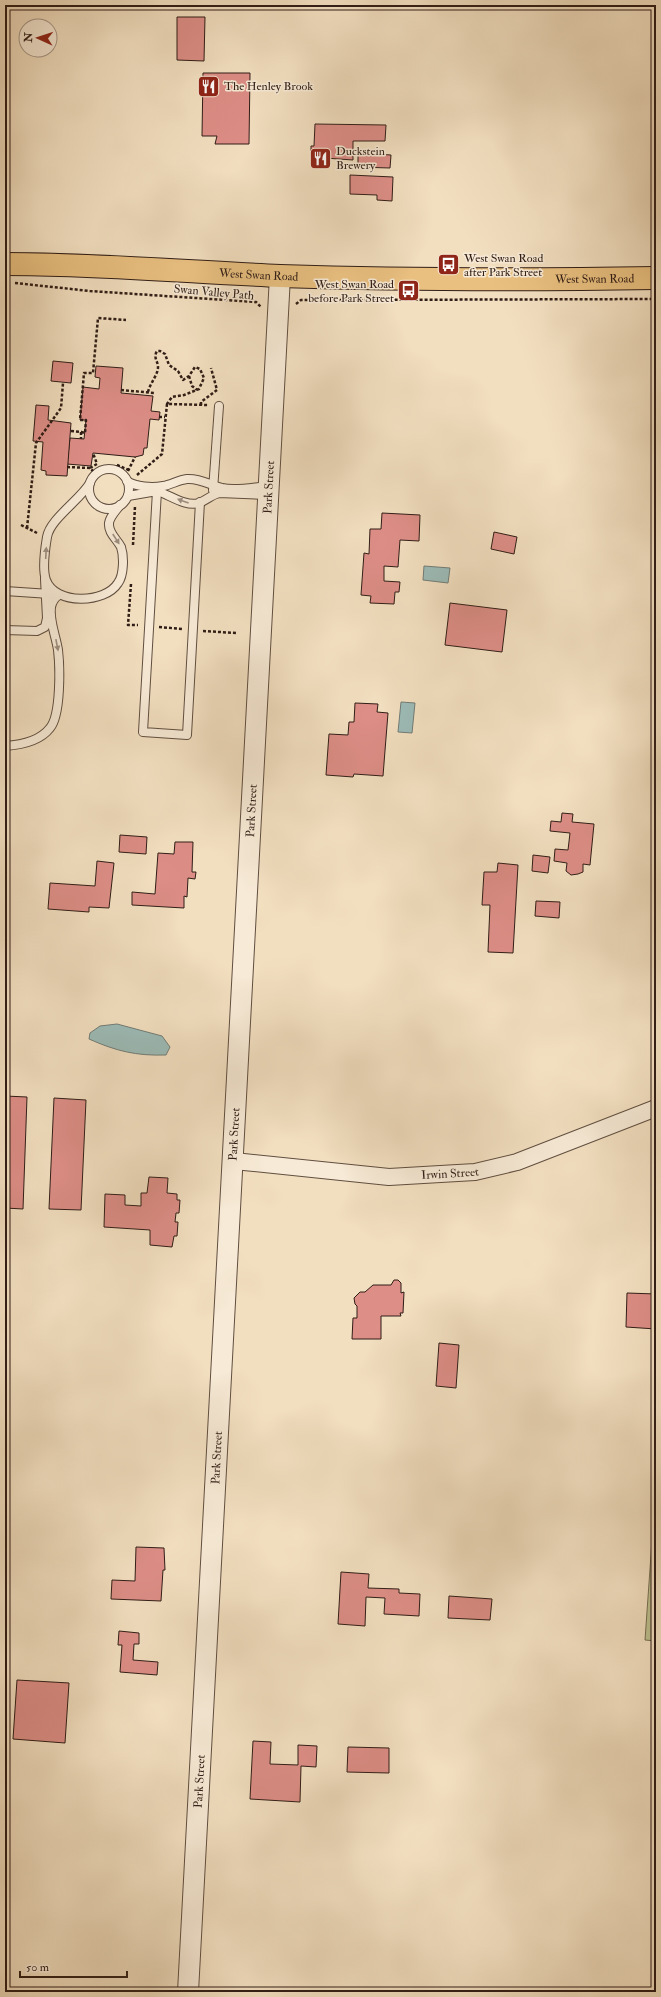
<svg xmlns="http://www.w3.org/2000/svg" width="661" height="1997" viewBox="0 0 661 1997" font-family="'IM FELL Double Pica',serif">
	<style>
		.green { fill: #bec190; stroke: #776f53 }
		.water { fill: #9cbcb8; stroke: #717c77 }
		.building { fill: #dd8e87; stroke: #301d16 }
		.lines { fill: none; stroke-linecap: round; stroke-linejoin: round }
		.service-casing { stroke: #604e40; stroke-width: 10 }
		.minor-casing { stroke: #604e40; stroke-width: 18 }
		.tertiary-casing { stroke: #604e40; stroke-width: 22 }
		.primary-casing { stroke: #301d16; stroke-width: 24 }
		.path { stroke: #301d16; stroke-width: 2.5; stroke-dasharray: 3 2; stroke-linecap: butt }
		.service { stroke: #f7ead6; stroke-width: 8 }
		.minor { stroke: #f7ead6; stroke-width: 16 }
		.tertiary { stroke: #f7ead6; stroke-width: 20 }
		.primary { stroke: #e9c080; stroke-width: 22 }
		.oneway { fill: #9d8e80 }
		.labels { text-anchor: middle; stroke-width: 3; stroke-linejoin: round; paint-order: stroke }
		.poi-label { font-size: 12px; fill: #301d16; stroke: #f7ead6; text-anchor: start }
		.street-label { font-size: 12px; fill: #301d16; stroke: #f7ead6 }
	</style>
	<rect width="100%" height="100%" fill="#f2dfc0"/>
	<filter id="stains"><feTurbulence type="fractalNoise" baseFrequency=".005" numOctaves="4"/><feColorMatrix values="0 0 0 0 .2 0 0 0 0 .09 0 0 0 0 .02 0 0 0 .5 -.17"/></filter>
	<radialGradient id="worn" r=".72"><stop offset=".6" stop-color="#630" stop-opacity="0"/><stop offset="1" stop-color="#630" stop-opacity=".3"/></radialGradient>
	<path class="green" d="M654,1512l2,1v128l-11,-1z"/>
	<g class="water">
		<path d="M424,566l26,2 -2,15 -25,-3z"/>
		<path d="M401,702l14,1 -3,30 -14,-1z"/>
		<path d="M117,1024l45,12 8,11 -4,8c-30,1 -50,-4 -77,-16l1,-6 10,-7z"/>
	</g>
	<g class="building">
		<path d="M177,17h28l-1,44 -27,-1z"/>
		<path d="M203,73h47l-1,71h-34l2,-8h-15z"/>
		<path d="M315,124l71,1 -1,16h-32v19l-42,-3v-11h3z"/>
		<path d="M358,153l33,2 -1,13 -32,-1z"/>
		<path d="M350,175l43,2 -1,24 -15,-1v-5l-27,-1z"/>
		<path d="M53,361l20,2 -2,20 -20,-2z"/>
		<path d="M96,366l27,2 -2,25 32,3 -2,15 9,1 -1,8 -9,-1 -3,29h-3l-1,7 -8,2 -42,-4 -2,13 -24,-2 3,-26 14,1 2,-19h-6l3,-33 16,2 1,-11 -5,-1z"/>
		<path d="M36,405l13,1 -1,14 23,3 -4,53 -21,-1v-4l-5,-1 2,-28 -10,-1z"/>
		<path d="M382,513l38,2 -1,26 -19,-1 -2,27 -14,-1v15l16,1 -1,10h-4l-1,12 -24,-1 1,-7 -10,-1 3,-42 5,1 1,-25h11z"/>
		<path d="M494,532l23,5 -3,17 -23,-5z"/>
		<path d="M450,603l57,7 -5,42 -57,-7z"/>
		<path d="M355,703l23,1 -1,8 11,1 -5,63 -29,-2 -1,3 -27,-2 3,-41 19,1 1,-13h5z"/>
		<path d="M562,813l11,1 -1,8 22,2 -4,41 -7,-1v8l-5,2 -7,1 -5,-4 1,-8 -13,-2 1,-12 13,1 2,-17 -20,-2 1,-10 10,1z"/>
		<path d="M120,835l27,2 -1,17 -27,-2z"/>
		<path d="M175,842h18l-1,30h4l-1,7 -7,-1 -1,19 -3,-1v12l-52,-3v-13l23,2 3,-41 16,1z"/>
		<path d="M533,855l17,2 -2,16 -16,-2z"/>
		<path d="M97,861l17,2 -5,45 -20,-1v5l-41,-3 2,-26 45,3z"/>
		<path d="M498,863l20,2 -5,88 -25,-1 2,-47h-8l2,-33h13z"/>
		<path d="M536,901l24,1 -1,16 -24,-2z"/>
		<path d="M5,1096l22,1 -4,112 -18,-1z"/>
		<path d="M54,1098l32,2 -5,110 -32,-1z"/>
		<path d="M149,1177l19,1 -1,15 10,1v6h3l-1,13h-3l-1,9h3l-1,14h-3l-2,11 -22,-2v-15l-46,-3 1,-33 20,1v10l16,1v-13h6z"/>
		<path d="M394,1280h4l3,3v10l3,-1 -1,21h-3l1,3h-20v23h-29l1,-21h4v-12l-2,-2 -1,-6 6,-6h5l8,-7h18z"/>
		<path d="M627,1293l29,1v35l-30,-2z"/>
		<path d="M439,1343l20,2 -3,43 -20,-2z"/>
		<path d="M136,1547l28,1 1,22h-2l-2,31 -50,-2 1,-19 23,1z"/>
		<path d="M341,1572l28,2 -1,14 31,1v4l21,1 -1,22 -35,-2 1,-16 -19,-1 -1,29 -27,-2z"/>
		<path d="M449,1596l43,3 -2,21 -42,-2z"/>
		<path d="M119,1631l20,2v11h-5l-1,16 25,2 -1,13 -37,-3 2,-27h-4z"/>
		<path d="M17,1680l52,3 -4,60 -52,-4z"/>
		<path d="M253,1741l18,1 -1,22 28,1v-20l19,1 -1,21 -15,-1 -1,36 -50,-3z"/>
		<path d="M348,1747l41,1v25l-42,-1z"/>
	</g>
	<g class="lines">
		<defs>
			<g id="service">
				<circle cx="109" cy="489" r="20"/>
				<path d="M127,481c9,6 25,7 36,5 8,-1 15,-6 24,-7 13,-1 23,6 35,9 15,3 32,-1 47,-2"/>
				<path d="M90,483c-10,17 -40,36 -43,54 -2,12 -5,32 -1,43 9,25 59,24 72,3 6,-8 6,-27 3,-36 -4,-8 -13,-14 -12,-24 1,-7 7,-12 11,-18"/>
				<path d="M158,487l-1,4c13,4 28,16 42,12 8,-3 12,-8 20,-10l50,2"/>
				<path d="M213,490l6,-84"/>
				<path d="M128,496l29,-5 -14,241 44,3 13,-233"/>
				<path d="M5,591l45,3"/>
				<path d="M5,630l32,1 8,-4 2,-9 -2,-39"/>
				<path d="M5,746c15,-1 35,-5 45,-18 11,-13 10,-61 8,-78 -2,-14 -9,-29 -7,-43 1,-5 3,-9 8,-12"/>
			</g>
			<g id="minor">
				<path id="s1" d="M234,1161l155,16 86,-5 42,-10 139,-54"/>
			</g>
			<g id="tertiary">
				<path id="s2" d="M188,1992l92,-1716"/>
			</g>
			<g id="primary">
				<path id="s3" d="M5,264c92,0 183,8 275,12 125,4 251,4 376,2"/>
			</g>
		</defs>
		<use href="#service" class="service-casing"/>
		<use href="#minor" class="minor-casing"/>
		<use href="#tertiary" class="tertiary-casing"/>
		<use href="#primary" class="primary-casing"/>
		<g class="path">
			<path d="M15,283l75,8 166,11 5,5"/>
			<path d="M296,304l5,-4h40l315,-1"/>
			<path d="M189,376l3,10 5,4"/>
			<path d="M121,390l33,3"/>
			<path d="M148,392c2,-9 10,-17 10,-25 0,-6 -5,-9 -1,-16h3l5,3 4,11 9,6 5,9 6,-4 6,-9 5,2 4,9 -5,11 -15,6 -12,2 -5,7"/>
			<path d="M201,405v-3l16,-12 -6,-22"/>
			<path d="M159,417h6"/>
			<path d="M71,431l10,1v7"/>
			<path d="M81,432l4,1 1,-13h-6l4,-47h9l5,-55 28,2"/>
			<path d="M117,465l6,7"/>
			<path d="M117,465l12,5"/>
			<path d="M67,467l23,1 4,4"/>
			<path d="M90,468l7,-4 -4,-11"/>
			<path d="M128,471l7,-14"/>
			<path d="M137,475l25,-21 5,-50 41,1"/>
			<path d="M21,525l16,8"/>
			<path d="M27,528l9,-85 25,-35 2,-25"/>
			<path d="M133,545l2,-39"/>
			<path d="M131,584l-3,41h10"/>
			<path d="M159,627l23,2"/>
			<path d="M203,631l33,2"/>
		</g>
		<use href="#service" class="service"/>
		<use href="#minor" class="minor"/>
		<use href="#tertiary" class="tertiary"/>
		<use href="#primary" class="primary"/>
	</g>
	<defs><path id="oneway-solid" d="M-6-.8H1V-3.2L6.5 0L1 3.2V.8H-6Z"/></defs>
	<g class="oneway">
		<use href="#oneway-solid" transform="translate(183 501) rotate(-160)"/>
		<use href="#oneway-solid" transform="translate(116 539) rotate(57)"/>
		<use href="#oneway-solid" transform="translate(46 553) rotate(-87)"/>
		<use href="#oneway-solid" transform="translate(57 645) rotate(79)"/>
	</g>
	<defs>
		<symbol id="restaurant-square" viewBox="-11 -11 22 22"><rect x="-9" y="-9" width="18" height="18" rx="4" fill="#8f2418" stroke="#f7ead6"/><path d="M-5-6h1v4h1v-4h1v4h1v-4h1v5L-1.5 .5V6h-2V.5L-5-1ZM5-6V6H3V1.5H1.5Q1.5-4 5-6Z" fill="#fff"/></symbol>
		<symbol id="bus-square" viewBox="-11 -11 22 22"><rect x="-9" y="-9" width="18" height="18" rx="4" fill="#8f2418" stroke="#f7ead6"/><path d="M-5-6H5V4H4V6H2V4H-2V6H-4V4H-5ZM-3.5-4V0h7V-4ZM-3.5 1.2v1.5H-2V1.2ZM2 1.2v1.5H3.5V1.2Z" fill="#fff"/></symbol>
	</defs>
	<g fill-rule="evenodd">
		<use href="#restaurant-square" x="196" y="74" width="25" height="25"/>
		<use href="#restaurant-square" x="308" y="146" width="25" height="25"/>
		<use href="#bus-square" x="436" y="252" width="25" height="25"/>
		<use href="#bus-square" x="396" y="278" width="25" height="25"/>
	</g>
	<g class="labels">
		<g class="poi-label">
			<text x="224" y="90">The Henley Brook</text>
			<text x="336" y="155">Duckstein<tspan x="336" dy="14">Brewery</tspan></text>
			<text x="464" y="262">West Swan Road<tspan x="464" dy="14">after Park Street</tspan></text>
			<text x="394" y="288" text-anchor="end">West Swan Road<tspan x="394" dy="14">before Park Street</tspan></text>
		</g>
		<g class="street-label">
			<text dy="4" stroke="none"><textPath href="#s3" startOffset="254">West Swan Road</textPath></text>
			<text dy="4" stroke="none"><textPath href="#s3" startOffset="590">West Swan Road</textPath></text>
			<text transform="translate(214 292) rotate(5)" y="4">Swan Valley Path</text>
			<text dy="4" stroke="none"><textPath href="#s2" startOffset="1507">Park Street</textPath></text>
			<text dy="4" stroke="none"><textPath href="#s2" startOffset="1183">Park Street</textPath></text>
			<text dy="4" stroke="none"><textPath href="#s2" startOffset="859">Park Street</textPath></text>
			<text dy="4" stroke="none"><textPath href="#s1" startOffset="217">Irwin Street</textPath></text>
			<text dy="4" stroke="none"><textPath href="#s2" startOffset="535">Park Street</textPath></text>
			<text dy="4" stroke="none"><textPath href="#s2" startOffset="211">Park Street</textPath></text>
		</g>
	</g>
	<rect width="661" height="1997" fill="none" stroke="#f2dfc0" stroke-width="20"/>
	<rect x="6" y="6" width="649" height="1985" fill="none" stroke="#301d16" stroke-width="2"/>
	<rect x="10" y="10" width="641" height="1977" fill="none" stroke="#301d16"/>
	<g transform="translate(38 38) rotate(273)"><circle r="19" fill="#f7ead6" stroke="#a79889"/>
	<path d="M0-3L7 15L0 10L-7 15Z" fill="#8f2418"/>
	<text y="-6" font-size="11" font-weight="bold" text-anchor="middle" fill="#301d16">N</text>
	</g>
	<path d="M20 1971v6h107v-6" fill="none" stroke="#301d16" stroke-width="2"/>
	<text x="26" y="1971" font-size="12" fill="#301d16" stroke="#f7ead6" stroke-width="3" paint-order="stroke">50 m</text>
	<rect width="100%" height="100%" filter="url(#stains)"/>
	<rect width="100%" height="100%" fill="url(#worn)"/>
</svg>
